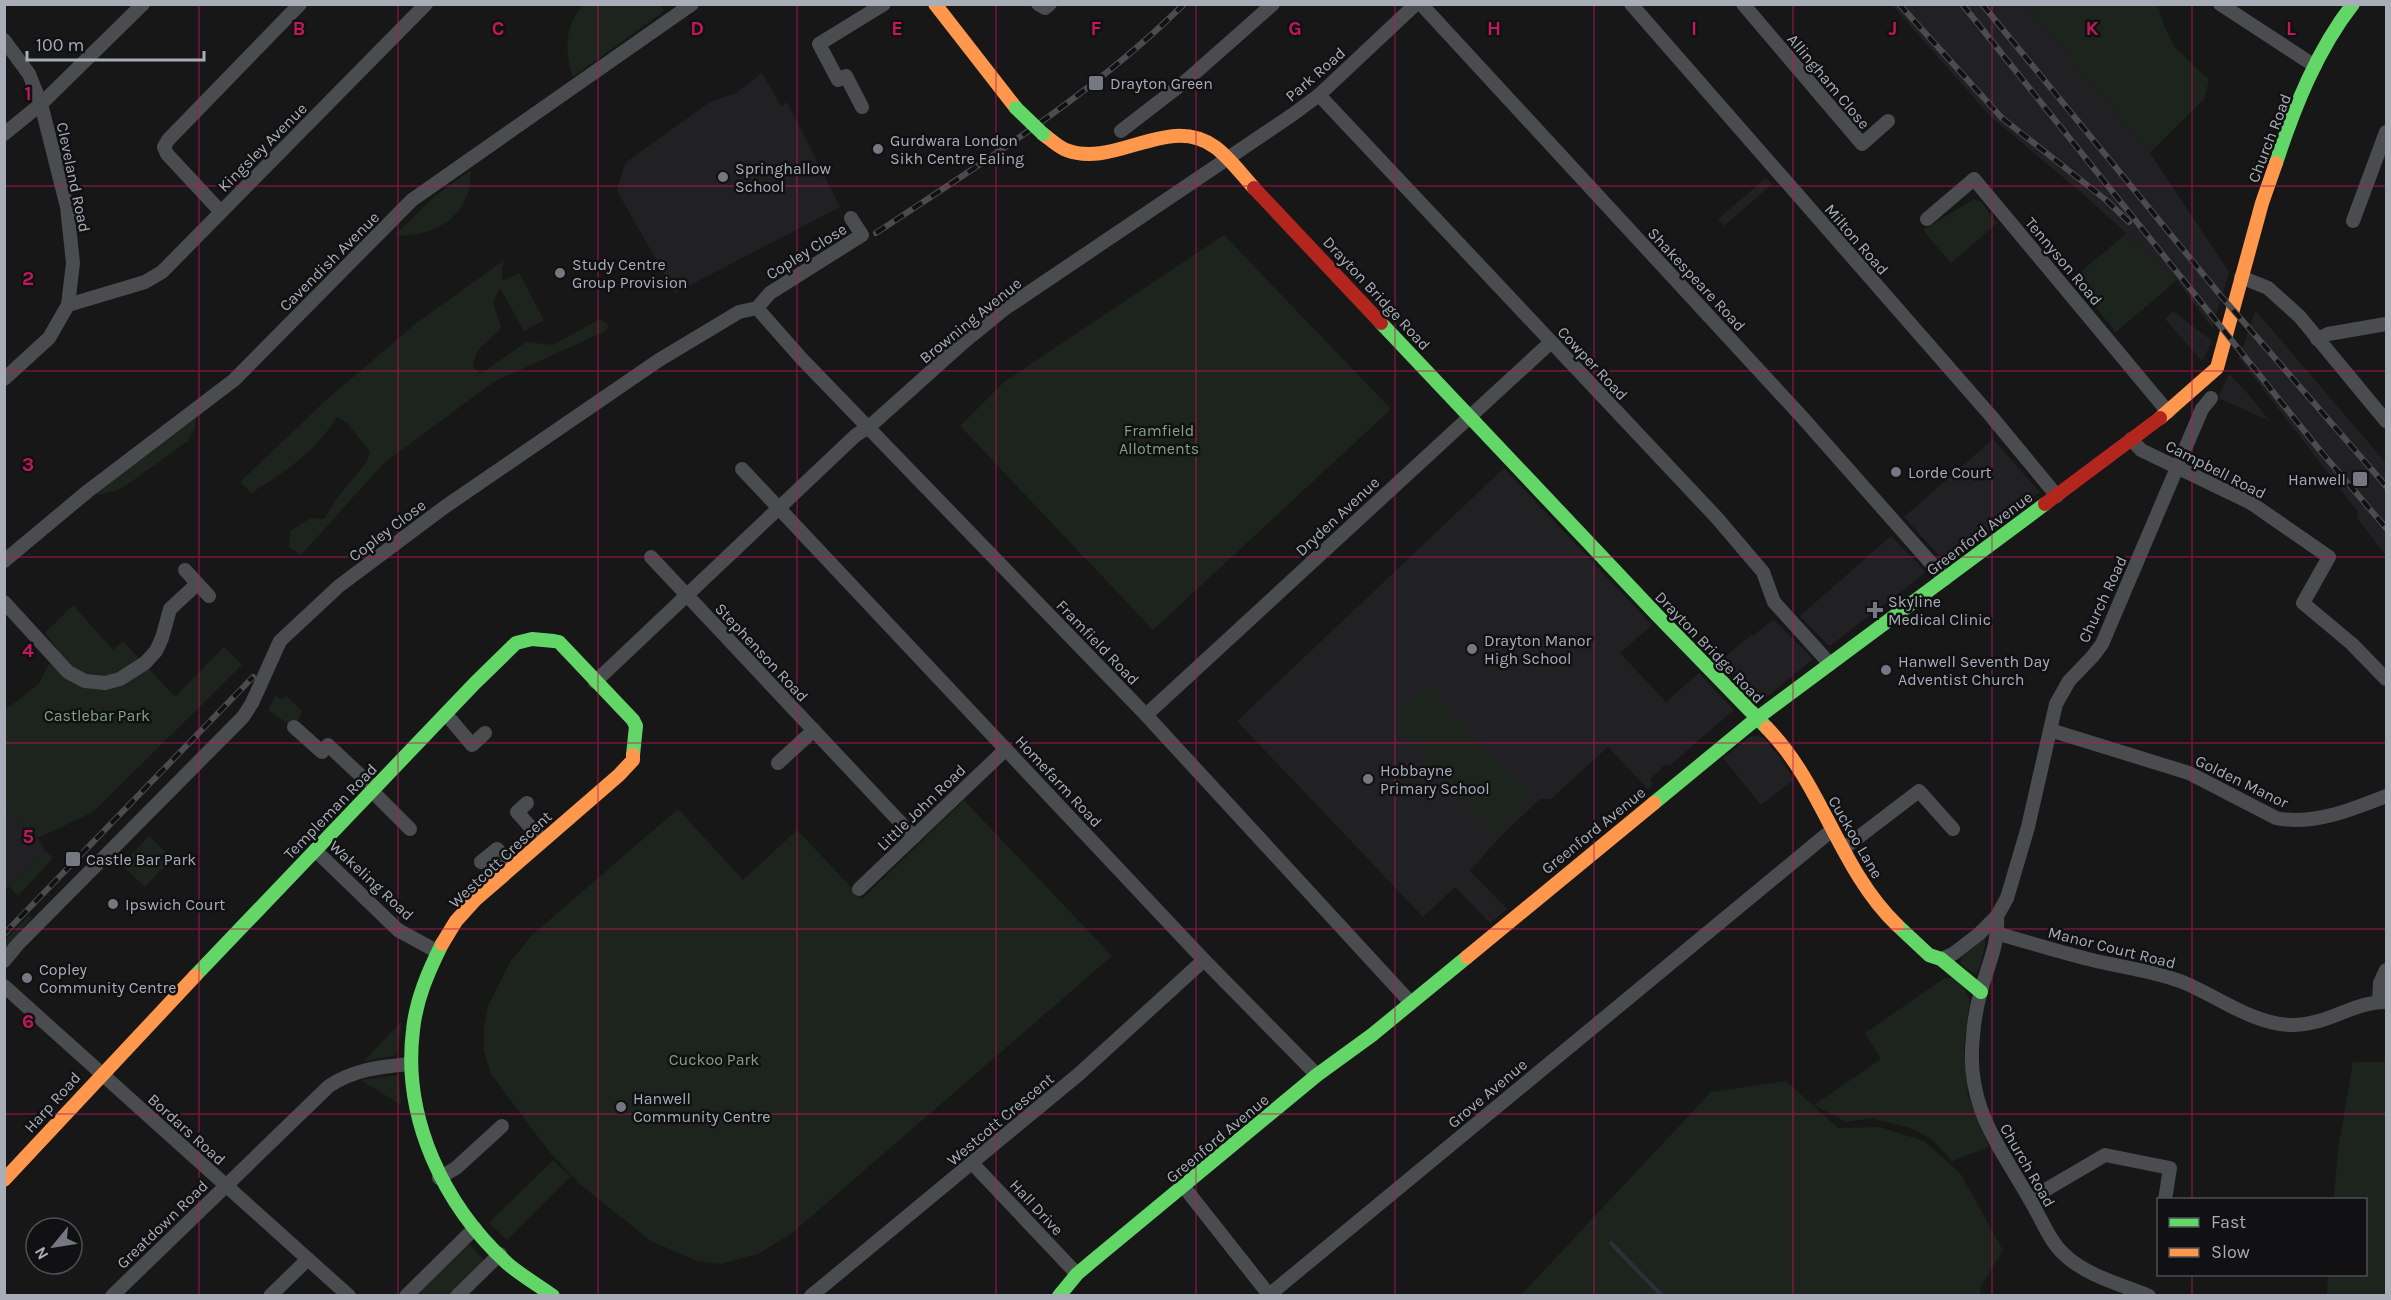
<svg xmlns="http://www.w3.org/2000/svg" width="2391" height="1300" viewBox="0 0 2391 1300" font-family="Karla,sans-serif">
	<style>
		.built { fill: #212123 }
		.green { fill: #1d241e }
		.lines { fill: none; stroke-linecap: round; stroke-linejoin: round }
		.stream { stroke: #2a3239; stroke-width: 4 }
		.street { stroke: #4b4c50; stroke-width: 14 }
		.fast { stroke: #63d668; stroke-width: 14 }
		.slow { stroke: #ff974d; stroke-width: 14 }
		.jam { stroke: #b3261e; stroke-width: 14 }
		.rail-casing { stroke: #4b4c4f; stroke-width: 6 }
		.rail { stroke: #111113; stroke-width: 4; stroke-dasharray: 11; stroke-linecap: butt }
		.fast-bridge { stroke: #63d668; stroke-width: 14 }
		.grid { fill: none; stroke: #c2185b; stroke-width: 1.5; stroke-opacity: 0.55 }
		.poi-dot { fill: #757880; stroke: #111113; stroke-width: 2 }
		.labels { text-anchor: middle; stroke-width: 5; stroke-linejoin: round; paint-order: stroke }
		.street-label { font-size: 16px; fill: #a8adb8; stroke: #111113 }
		.poi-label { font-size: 16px; fill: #a8adb8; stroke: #111113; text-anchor: start }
		.park-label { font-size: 16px; fill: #7fa381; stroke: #111113 }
		.grid-label { font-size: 20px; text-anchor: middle; font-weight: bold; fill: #c2185b; stroke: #111113; stroke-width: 5; stroke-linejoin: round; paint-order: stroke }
	</style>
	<rect width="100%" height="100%" fill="#171717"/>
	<g class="built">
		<path d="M1892,5h134l124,148 79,119 -17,56 -35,-48 -94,-86 -94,-79z"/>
		<path d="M762,73l19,33 6,-4 53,105 -165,86 -58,-102 8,-28 85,-61 26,-9z"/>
		<path d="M1766,178l6,6 -48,42 -6,-7z"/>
		<path d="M2255,310l131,153v90h-2l-28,-36 2,-5 -119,-154z"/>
		<path d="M2173,311l39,30 -10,20 -37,-42z"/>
		<path d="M2229,374l18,19 23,28 -52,-23z"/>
		<path d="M1993,439l47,53 -93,72 -43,-47z"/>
		<path d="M1504,468l148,157 -32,28 46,49 33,-29 35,37 -65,56 -3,-2 -16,15 3,5 -5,5 -40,-42 -57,52h-11l-41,39 -29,33 37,38 -17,14 -35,-36 -32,30 -186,-196z"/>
		<path d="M1891,536l34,35 -1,3 -93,71h-3l-28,-29z"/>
		<path d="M1773,619l40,40 -55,45 -38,-43 31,-26 2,1z"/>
		<path d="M1751,736l12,1 19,23 12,20 -33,25 -38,-47z"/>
		<path d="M5,809l33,29 7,13 -40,39z"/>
	</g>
	<g class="green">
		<path d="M586,4l73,1 5,6 -91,66c-9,-23 -9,-57 13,-73z"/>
		<path d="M2026,5h132l6,21 10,20 35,34 -5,19 -54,54z"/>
		<path d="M470,171c4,43 -37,68 -75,64l40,-39z"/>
		<path d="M1974,199l7,3 16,21 -46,40 -28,-33z"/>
		<path d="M2126,234l51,46 -61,52 -44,-53z"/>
		<path d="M1224,235l167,174 -238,221 -193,-204 44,-44z"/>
		<path d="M503,261l-1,20 17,-8 25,47 -20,11 -24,-43 -7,14 8,26 -24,23 -4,15 7,8 46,-32 27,3 47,-26 9,6 -3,6 -111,50 -111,82 -83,92 -12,-8 1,-16 21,-13 13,1 13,-21 29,-35 4,-11 -22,-28 -11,-7c-22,35 -52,55 -86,76l-11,-11 85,-81 94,-80z"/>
		<path d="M196,418l-1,10 -7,13 -67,48 -22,6 -4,-2z"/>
		<path d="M73,605l40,45 10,-9 52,56 49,-50 18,18 -149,147 -55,26 -33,-29v-99l34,-26 18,-36 -12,-15z"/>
		<path d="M1426,685l107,113 -37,35 -107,-113z"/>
		<path d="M275,696l7,3 4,-3 16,15 -3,8 -12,4 -19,-13z"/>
		<path d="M964,800l148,156 -320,277 -34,21 -38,10 -23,-3 -46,-20 -69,-55 -31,-32 -60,-80 -7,-23v-24l4,-21 22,-44 22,-27 146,-126 65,71 54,-50 65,69z"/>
		<path d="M149,836l23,22 -27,29 -23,-22z"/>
		<path d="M45,851l8,7 -35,38 -9,-10z"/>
		<path d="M29,915l2,4 -26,29v-8z"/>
		<path d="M1984,939l2,3 -7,28 -4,4 -14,-9v-8z"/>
		<path d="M1945,978h9l10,10 6,12 -6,46 4,49 21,52 -37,14 -20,-22 -22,-11 -39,-10 -25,4 -32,-17 67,-46 -16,-26z"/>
		<path d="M402,1021l-6,34 -33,7z"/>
		<path d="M2353,1062h33v233h-59l1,-20 38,-1v-74l-32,-1 4,-50z"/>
		<path d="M398,1075l3,30 -40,-25z"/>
		<path d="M1786,1081l52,47 42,-1 44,14 36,32 43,77 -23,38 1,7h-460l190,-203z"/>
		<path d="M553,1160l17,17 -63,63 -18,-17z"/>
		<path d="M469,1244l16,17 -36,34 -33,1z"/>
	</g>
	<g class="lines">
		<path class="stream" d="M1611,1243l51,53"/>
		<g class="street">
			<path d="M1038,4l7,4 5,-4"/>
			<path d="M1421,4l381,413 143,162"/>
			<path d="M1631,4l360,412 66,80"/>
			<path d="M1743,4l119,140 26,-23"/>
			<path d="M2220,4l95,62"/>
			<path d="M4,40l25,34 12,30 26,103 6,56 -5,42 -19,33 -45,41"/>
			<path d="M1319,95l398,423 46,54 11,30 56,62"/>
			<path d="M862,107l-16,-31 -8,4 -19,-36 65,-40"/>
			<path d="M1121,131l66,-51 86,-76"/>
			<path d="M4,134l37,-30 102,-100"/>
			<path d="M221,212l-54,-58 -3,-7 4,-7 132,-136"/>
			<path d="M1927,219l47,-40 194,233"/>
			<path d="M2353,221l33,-89"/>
			<path d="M2241,277l27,11 32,29 86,104"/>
			<path d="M68,305l77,-23 17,-10 264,-268"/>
			<path d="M757,308l44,50 345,357 265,288"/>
			<path d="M2317,339l11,-5 58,-10"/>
			<path d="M2131,439l10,11 110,53 78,54 -26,46 49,41 34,35"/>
			<path d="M742,469l462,491 113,115"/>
			<path d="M651,557l263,280"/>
			<path d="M4,561l84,-70 146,-111 178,-180 280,-196"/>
			<path d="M185,570l24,26"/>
			<path d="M4,602l64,70 17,9 20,2 15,-4 25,-16 11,-12 6,-13 8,-29 27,-25"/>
			<path d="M595,682l261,-247 13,-8 96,-86 38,-31 289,-195 27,-20 97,-91"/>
			<path d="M446,714l26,31 13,-12"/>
			<path d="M1146,715l405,-373"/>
			<path d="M294,727l28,25 6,-7 47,44"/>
			<path d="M2050,730l139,43 87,45c36,8 77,-9 110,-22"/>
			<path d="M778,763l36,-33"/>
			<path d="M373,792l37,37"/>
			<path d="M527,803l-10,9 25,28"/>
			<path d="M1843,849l76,-58 34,38"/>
			<path d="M315,850l83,80 40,22"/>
			<path d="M481,862l16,-13 15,17"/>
			<path d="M859,889l147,-140"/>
			<path d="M1997,916c2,29 -9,48 -16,75 -4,14 -7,30 -8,45 -8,70 25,107 57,164 12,19 19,42 37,57 21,19 56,28 82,39"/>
			<path d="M1999,934c32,9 64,19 97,27 27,6 57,10 84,20 36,14 70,42 110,44 38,1 61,-23 96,-23"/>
			<path d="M1941,959l12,-5 26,-20 18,-18 10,-18 21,-71 28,-123 13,-23 24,-25 9,-12 100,-235 9,-11"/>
			<path d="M4,961l14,-17 225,-227 9,-14 28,-62 59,-55 107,-80 213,-146 80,-48 18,-4 13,-15 92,-58 -11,-17"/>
			<path d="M4,986l345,310"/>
			<path d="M2379,1002l1,-19 6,-13"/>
			<path d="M972,1163l105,111"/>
			<path d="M439,1178l17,-10 46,-42"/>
			<path d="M1184,1187l86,109"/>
			<path d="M2030,1199l75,-44 65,13 -5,32"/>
			<path d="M1269,1295l563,-465"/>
			<path d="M112,1296l217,-210c26,-17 51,-19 81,-22"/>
			<path d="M270,1296l38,-37"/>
			<path d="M406,1296l69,-68"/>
			<path d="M457,1296l43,-42"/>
			<path d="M811,1296l268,-222 125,-114"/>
		</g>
		<g class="fast">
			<path d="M2276,163c18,-55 41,-113 77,-159"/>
			<path d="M1381,323l276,292 110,113"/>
			<path d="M1654,803l102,-84 289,-215"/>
			<path d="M1897,925l32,30 12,4 40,33"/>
			<path d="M442,944c-14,28 -26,56 -29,86 -11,88 31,176 95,234 14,12 30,21 45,32"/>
			<path d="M195,976l280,-293 41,-40 16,-4 22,2 5,1 74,78 3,6 -3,29"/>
			<path d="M1059,1296l18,-22 13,-11 227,-188 55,-40 95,-78"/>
		</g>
		<g class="slow">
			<path d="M935,4l81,104"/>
			<path d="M1043,134c7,5 15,13 23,16 49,19 102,-37 149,-3 14,10 27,28 39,41"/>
			<path d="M2160,418l57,-50 45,-165 14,-40"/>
			<path d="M1767,728c56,57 72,141 130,197"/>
			<path d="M442,944l14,-23 19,-21 144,-125 14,-15v-5"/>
			<path d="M1467,957l187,-154"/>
			<path d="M4,1180l191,-204"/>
		</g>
		<g class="jam">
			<path d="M1254,188l127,135"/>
			<path d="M2045,504l115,-86"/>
		</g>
		<defs>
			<g id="rail">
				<path d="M1899,4l103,114 104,82 23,22"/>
				<path d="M1962,4l356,444 68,80"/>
				<path d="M1982,4l239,292 165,190"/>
				<path d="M876,233c107,-71 216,-138 308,-229"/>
				<path d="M4,934l249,-257"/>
			</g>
		</defs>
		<use href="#rail" class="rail-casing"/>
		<use href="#rail" class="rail"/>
		<path class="fast-bridge" d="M1016,108l27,26"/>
	</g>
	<path class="grid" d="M199,4v1292M398,4v1292M598,4v1292M797,4v1292M996,4v1292M1196,4v1292M1395,4v1292M1594,4v1292M1793,4v1292M1992,4v1292M2192,4v1196M4,186h2382M4,371h2382M4,557h2382M4,743h2382M4,929h2382M4,1114h2382M2192,1274v22"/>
	<g class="poi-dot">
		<rect x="1088" y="75" width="16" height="16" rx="3"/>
		<circle cx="878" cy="149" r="6"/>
		<circle cx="723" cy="177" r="6"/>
		<circle cx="560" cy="273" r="6"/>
		<circle cx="1896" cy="472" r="6"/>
		<rect x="2352" y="471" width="16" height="16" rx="3"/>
		<path d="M1872 601h6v6h6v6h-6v6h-6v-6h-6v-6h6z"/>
		<circle cx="1472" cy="649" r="6"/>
		<circle cx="1886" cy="670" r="6"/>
		<circle cx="1368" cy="779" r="6"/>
		<rect x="65" y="851" width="16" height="16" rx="3"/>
		<circle cx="113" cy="904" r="6"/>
		<circle cx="27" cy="978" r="6"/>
		<circle cx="621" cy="1107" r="6"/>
	</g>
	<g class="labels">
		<g class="street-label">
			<text transform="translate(1315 74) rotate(-41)" y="6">Park Road</text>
			<text transform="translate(1829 81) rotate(50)" y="6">Allingham Close</text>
			<text transform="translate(2269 138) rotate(-69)" y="6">Church Road</text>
			<text transform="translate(262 147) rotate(-45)" y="6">Kingsley Avenue</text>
			<text transform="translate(74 177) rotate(78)" y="6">Cleveland Road</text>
			<text transform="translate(1857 239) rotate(49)" y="6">Milton Road</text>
			<text transform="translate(806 251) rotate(-32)" y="6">Copley Close</text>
			<text transform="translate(329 261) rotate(-45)" y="6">Cavendish Avenue</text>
			<text transform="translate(2064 261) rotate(50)" y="6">Tennyson Road</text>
			<text transform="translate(1697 279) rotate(47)" y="6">Shakespeare Road</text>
			<text transform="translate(1377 293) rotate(47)" y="6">Drayton Bridge Road</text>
			<text transform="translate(970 320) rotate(-39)" y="6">Browning Avenue</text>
			<text transform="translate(1593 363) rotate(47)" y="6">Cowper Road</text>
			<text transform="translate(2216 469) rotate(27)" y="6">Campbell Road</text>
			<text transform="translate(1337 516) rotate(-43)" y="6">Dryden Avenue</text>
			<text transform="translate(387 530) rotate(-37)" y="6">Copley Close</text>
			<text transform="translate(1979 533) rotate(-37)" y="6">Greenford Avenue</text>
			<text transform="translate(2102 599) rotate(-65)" y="6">Church Road</text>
			<text transform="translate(1098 642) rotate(46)" y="6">Framfield Road</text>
			<text transform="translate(1710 647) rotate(46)" y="6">Drayton Bridge Road</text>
			<text transform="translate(762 652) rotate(47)" y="6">Stephenson Road</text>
			<text transform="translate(1059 781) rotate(47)" y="6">Homefarm Road</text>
			<text transform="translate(2242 781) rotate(26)" y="6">Golden Manor</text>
			<text transform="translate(921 807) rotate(-44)" y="6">Little John Road</text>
			<text transform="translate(330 811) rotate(-46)" y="6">Templeman Road</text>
			<text transform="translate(1593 830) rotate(-39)" y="6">Greenford Avenue</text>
			<text transform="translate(1856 837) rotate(60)" y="6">Cuckoo Lane</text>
			<text transform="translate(500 859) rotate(-43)" y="6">Westcott Crescent</text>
			<text transform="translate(372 880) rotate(43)" y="6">Wakeling Road</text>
			<text transform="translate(2112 947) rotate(14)" y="6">Manor Court Road</text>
			<text transform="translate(1487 1093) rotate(-40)" y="6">Grove Avenue</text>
			<text transform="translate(52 1102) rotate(-48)" y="6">Harp Road</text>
			<text transform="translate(1000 1119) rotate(-40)" y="6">Westcott Crescent</text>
			<text transform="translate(187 1129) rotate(42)" y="6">Bordars Road</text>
			<text transform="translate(1217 1138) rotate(-40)" y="6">Greenford Avenue</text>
			<text transform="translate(2028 1165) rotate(60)" y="6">Church Road</text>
			<text transform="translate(1037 1207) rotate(47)" y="6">Hall Drive</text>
			<text transform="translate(162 1224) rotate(-44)" y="6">Greatdown Road</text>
		</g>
		<g class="poi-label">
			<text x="1110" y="89">Drayton Green</text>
			<text x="890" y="146">Gurdwara London<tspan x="890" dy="18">Sikh Centre Ealing</tspan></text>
			<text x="735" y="174">Springhallow<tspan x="735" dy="18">School</tspan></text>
			<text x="572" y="270">Study Centre<tspan x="572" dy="18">Group Provision</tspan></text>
			<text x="1908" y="478">Lorde Court</text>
			<text x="2346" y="485" text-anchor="end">Hanwell</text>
			<text x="1888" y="607">Skyline<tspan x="1888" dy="18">Medical Clinic</tspan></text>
			<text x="1484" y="646">Drayton Manor<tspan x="1484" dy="18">High School</tspan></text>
			<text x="1898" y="667">Hanwell Seventh Day<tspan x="1898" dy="18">Adventist Church</tspan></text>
			<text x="1380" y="776">Hobbayne<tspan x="1380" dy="18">Primary School</tspan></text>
			<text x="86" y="865">Castle Bar Park</text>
			<text x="125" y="910">Ipswich Court</text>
			<text x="39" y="975">Copley<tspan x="39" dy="18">Community Centre</tspan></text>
			<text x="633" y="1104">Hanwell<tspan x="633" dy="18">Community Centre</tspan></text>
		</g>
		<g class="park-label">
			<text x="1159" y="436">Framfield<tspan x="1159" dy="18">Allotments</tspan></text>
			<text x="97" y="721">Castlebar Park</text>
			<text x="714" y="1065">Cuckoo Park</text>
		</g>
	</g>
	<g class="grid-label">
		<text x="299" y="35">B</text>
		<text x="498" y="35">C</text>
		<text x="697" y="35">D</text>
		<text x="897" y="35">E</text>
		<text x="1096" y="35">F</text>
		<text x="1295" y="35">G</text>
		<text x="1494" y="35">H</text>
		<text x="1694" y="35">I</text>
		<text x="1893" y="35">J</text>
		<text x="2092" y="35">K</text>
		<text x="2291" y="35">L</text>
		<text x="28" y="100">1</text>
		<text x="28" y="285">2</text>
		<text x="28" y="471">3</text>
		<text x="28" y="657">4</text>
		<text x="28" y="843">5</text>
		<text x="28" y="1028">6</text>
	</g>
	<rect width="2391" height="1300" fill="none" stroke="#a8adb8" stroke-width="12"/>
	<rect x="2157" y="1198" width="210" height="78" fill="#111113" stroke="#4d4f55" stroke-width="1.5"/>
	<rect x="2169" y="1218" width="30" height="9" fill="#63d668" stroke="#4d4f55" stroke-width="1.5"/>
	<text x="2211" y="1228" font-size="18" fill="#a8adb8">Fast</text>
	<rect x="2169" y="1248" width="30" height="9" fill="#ff974d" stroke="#4d4f55" stroke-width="1.5"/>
	<text x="2211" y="1258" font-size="18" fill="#a8adb8">Slow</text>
	<g transform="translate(54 1246) rotate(240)"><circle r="28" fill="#111113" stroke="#4d4f55" stroke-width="1.5"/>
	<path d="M0-4.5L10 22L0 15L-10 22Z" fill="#757880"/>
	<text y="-9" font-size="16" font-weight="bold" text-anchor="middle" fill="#a8adb8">N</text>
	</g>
	<path d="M27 51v9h177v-9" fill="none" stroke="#a8adb8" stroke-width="3"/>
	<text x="36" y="51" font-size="18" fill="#a8adb8" stroke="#111113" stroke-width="4.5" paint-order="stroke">100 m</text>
</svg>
